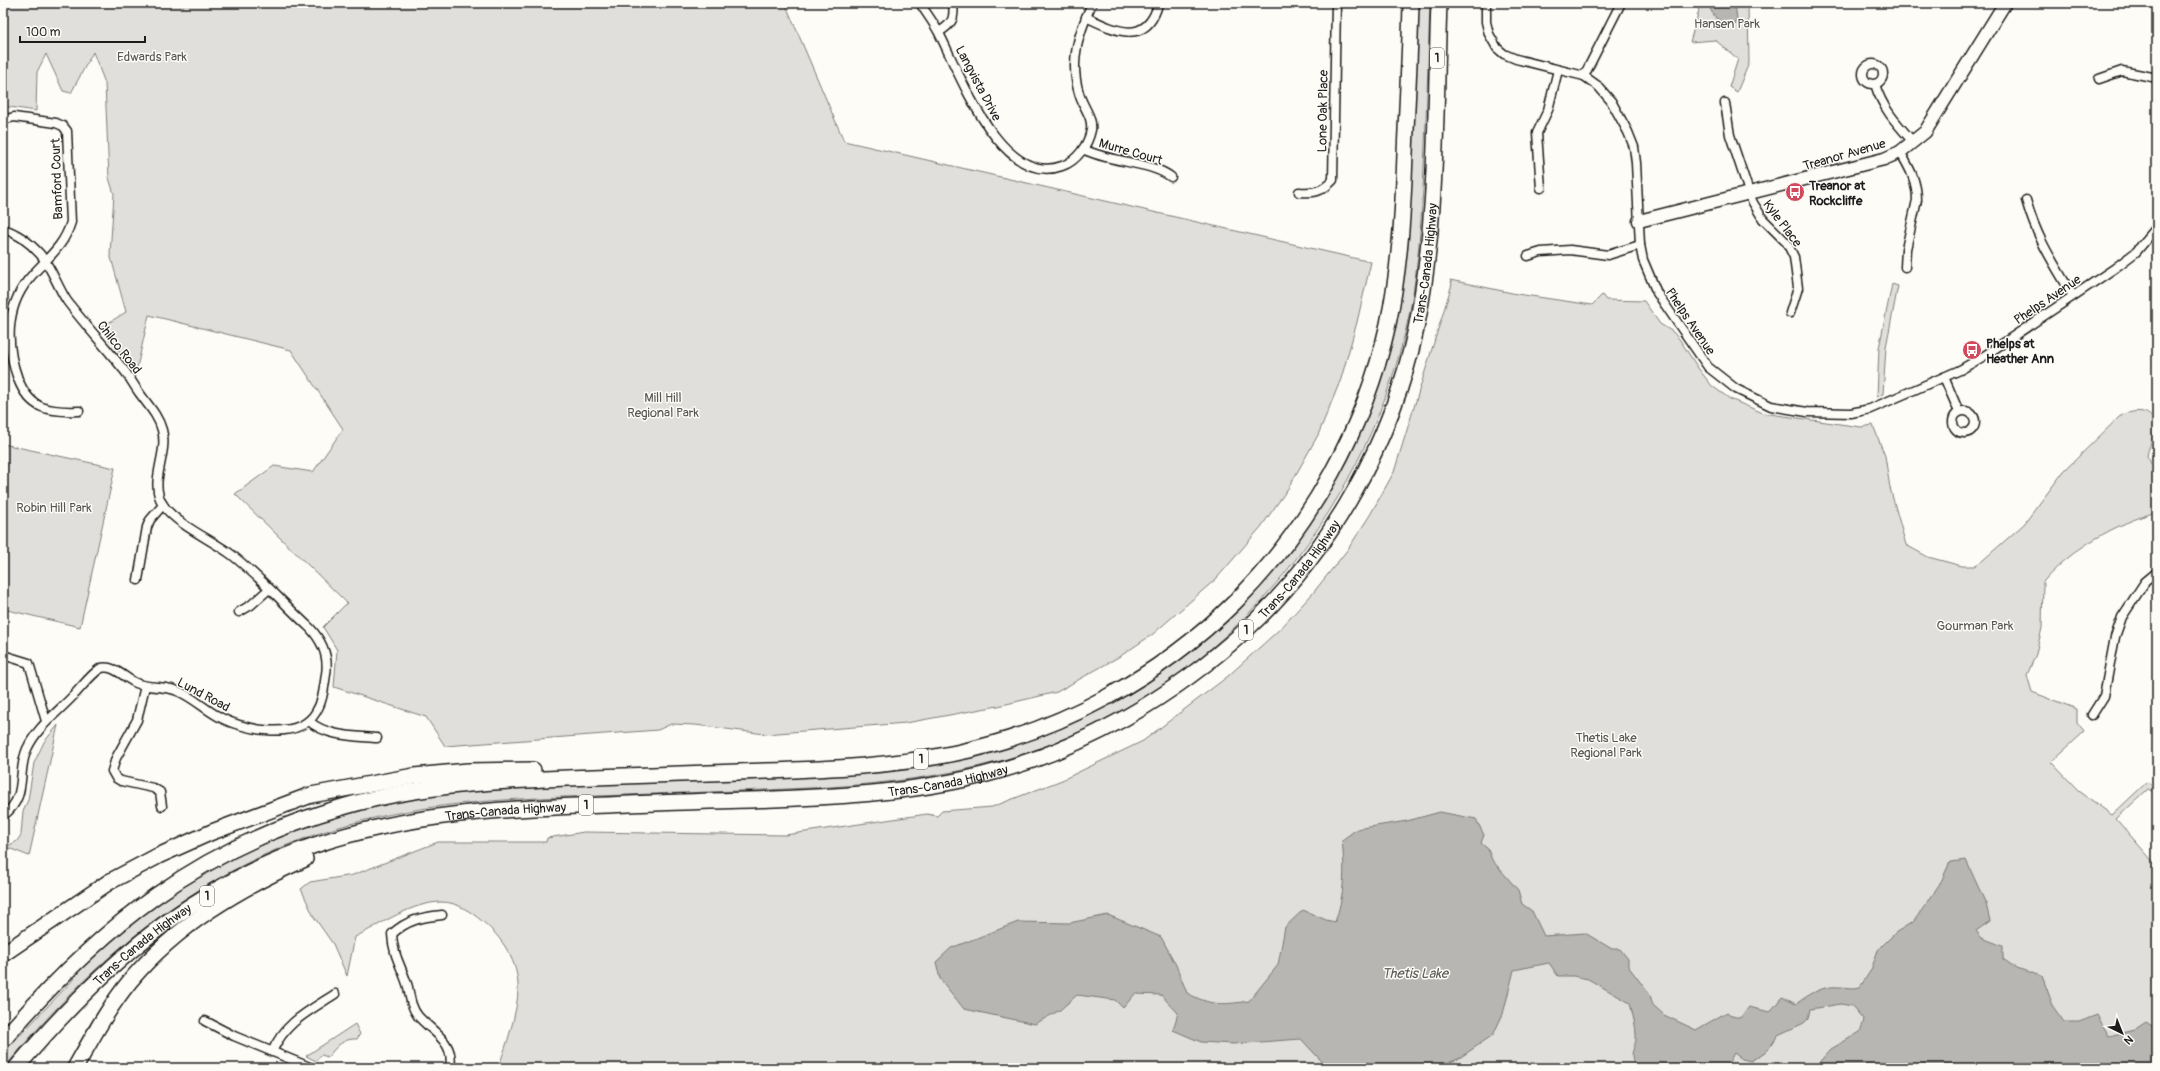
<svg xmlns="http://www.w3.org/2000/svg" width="2160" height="1071" viewBox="0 0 2160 1071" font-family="Pangolin,sans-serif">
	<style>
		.green { fill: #e0dfdb; stroke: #7e7e7c }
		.water { fill: #b7b6b2; stroke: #797876 }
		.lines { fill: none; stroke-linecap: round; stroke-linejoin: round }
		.street-casing { stroke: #1c1c1c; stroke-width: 11 }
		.secondary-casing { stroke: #1c1c1c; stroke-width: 15 }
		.highway-casing { stroke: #1c1c1c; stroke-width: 18 }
		.street { stroke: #fdfcf7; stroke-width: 8 }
		.secondary { stroke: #fdfcf7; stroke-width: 12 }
		.highway { stroke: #fdfcf7; stroke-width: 15 }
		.labels { text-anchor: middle; stroke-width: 3; stroke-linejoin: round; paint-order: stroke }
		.shield { fill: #fdfcf7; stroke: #605f5e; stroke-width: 1 }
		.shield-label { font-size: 12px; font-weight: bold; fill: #1c1c1c }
		.park-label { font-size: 13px; fill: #575655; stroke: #fdfcf7 }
		.street-label { font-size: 13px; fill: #1c1c1c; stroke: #fdfcf7 }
		.poi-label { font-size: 13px; font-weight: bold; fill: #1c1c1c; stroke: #fdfcf7; text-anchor: start }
		.water-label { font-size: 14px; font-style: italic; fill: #5a5a58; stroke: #fdfcf7 }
	</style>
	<rect width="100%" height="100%" fill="#fdfcf7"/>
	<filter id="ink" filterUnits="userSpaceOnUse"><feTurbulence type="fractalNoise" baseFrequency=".025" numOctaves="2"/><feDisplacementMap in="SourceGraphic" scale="8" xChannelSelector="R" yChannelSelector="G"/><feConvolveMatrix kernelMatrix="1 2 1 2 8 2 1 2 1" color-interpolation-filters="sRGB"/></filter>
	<g filter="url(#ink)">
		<g class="green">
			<path d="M3,3h782l59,138 527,121 -14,60 -16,57 -23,56 -29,52 -28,40 -44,51 -64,56 -31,21 -65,37 -59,14 -92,17 -141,11 -70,-9 -24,-1 -13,6 -213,16 -19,-29 -92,-30 3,-37 -14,-23 24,-24 -112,-109 39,-28 39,6 30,-43 -52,-79 -142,-35 -13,57 -36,-44 26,-16 -16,-58 4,-60 -5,-16 -4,-95 -12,-31 -22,41 -8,-2 -17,-37 -9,18 -1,39 -33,-5z"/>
			<path d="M1418,3h12c-2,62 -4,124 -7,186 -3,46 -6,94 -17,140 -46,190 -181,352 -366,419 -68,25 -138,34 -210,39 -78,4 -156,6 -233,9 -74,2 -147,5 -219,21 -158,35 -272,127 -373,250l-2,-2v-12l68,-71c19,-30 47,-50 75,-70 93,-69 180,-98 293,-118l538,-39 210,-102 149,-173 71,-233 5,-72z"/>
			<path d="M1692,3h56l1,60 -12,29 -8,-5 9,-28 -23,-19 -25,2 9,-32z"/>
			<path d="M1450,280l67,14 75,11 10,-10 4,5 38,1 16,23 13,8 7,8 18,28 14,18 18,13 33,14 98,14 12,-2 12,31 5,32 16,57 22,12 34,9h12l8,-5 42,-37 40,-53 55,-54c17,-10 41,-8 34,18 -1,7 -5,14 -6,21l5,9 5,2v45c-41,11 -87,38 -114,70l-1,46 -6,26 -9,21 5,17 45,17v14l7,9 -33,30 28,29 33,24 35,-33 10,6v6l-9,-5 -32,30 41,47v202h-1659c8,-21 20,-57 20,-79 1,-26 -16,-52 -36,-68 -11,-9 -25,-19 -40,-19 -30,0 -60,22 -87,35l-8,39 -14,-32 -19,-27 -13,-28 9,-7 43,-7 85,-33h108l1,-4 37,-6 201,3 142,-21 10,2 5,-5 50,-4 70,-27 81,-39 84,-64 54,-49 32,-35 35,-44 22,-34 24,-43 58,-188z"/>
			<path d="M1892,284l6,2 -12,61 -3,47 -6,3 2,-49z"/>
			<path d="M3,444l112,24 -35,159 -77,-18z"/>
			<path d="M58,725l-29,131 -23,-9 11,-6 4,-6 2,-24 5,-11 6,-37 10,-21z"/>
			<path d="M355,1024l5,10 -3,5c-14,-1 -21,8 -29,18l-7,-2 -5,6 -10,-5z"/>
		</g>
		<g class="water">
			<path d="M1708,3h27l2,17 -2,5c-15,0 -23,-9 -27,-22z"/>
			<path d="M1440,812l36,7 8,16 -3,8 7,6 4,11 26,30 4,14 10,7 12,25 41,-3 27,16h8l8,10v7l22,29 3,10 11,10 32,15 31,-18 5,4 8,2 9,-11 21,5 12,-15 14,7c12,-9 27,-19 43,-17 9,0 11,2 21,0l11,-17 7,-20 17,-17 19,-12 25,-35 11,-24 16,-2 20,44 4,17 -14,10 6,7 21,8v13l13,9 26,8 12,32 10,14h15l18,-7 12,21 25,-6 12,-8 11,7v38l-343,1 17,-19 29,-17 4,-12 -12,-14 -11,-2 -31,5 -2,10 -4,4 -26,12 -10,15 -17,11 -9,-2 -8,-6 -8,15h-89c-11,-14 0,-20 -1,-33 0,-10 -4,-22 -6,-32l-42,-24 -15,-3h-15l-9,-13 -35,7 -11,44 -10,21 -35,24 -23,9h-107l-27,-29 -68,5 -32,-2 -28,-12 5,-17 -17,-18 -26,-1 -12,14 -8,-8 -38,-5 -17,15 -25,14 -71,-15 -24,-30 -4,-17 15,-14 67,-26 51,1 39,-8 53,22 15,28 11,28c24,13 35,12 62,8l29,-36 7,-38 18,-17 23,10 9,2c10,-28 10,-53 7,-82l15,-11 50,-8z"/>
		</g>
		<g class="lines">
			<defs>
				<g id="street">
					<path d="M920,3c6,10 14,20 19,30 21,41 62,155 123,133 15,-5 26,-21 29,-36 2,-14 -9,-24 -12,-37 -10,-33 0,-60 13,-90"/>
					<path d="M1486,3v19l3,12 8,14 7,6 12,5 68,17 14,10 13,15 17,31 6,15 2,16 4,82 3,15 14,33 51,74 28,22 35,17 36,6 44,1 19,-4 90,-39 24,-14 131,-88 21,-16 21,-25"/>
					<path d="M1086,17c26,12 58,30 71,-9"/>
					<path d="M939,32c13,-8 16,-13 14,-29"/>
					<circle cx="1873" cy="74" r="10"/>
					<path d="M1584,76l37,-73"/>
					<path d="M2099,79l23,-8 35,7"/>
					<path d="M1875,84c7,24 22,40 39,59"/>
					<path d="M1725,103l5,32 22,66 11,18 24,24 7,14 4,31 -8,25"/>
					<path d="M3,120l11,-3 42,6 7,3 4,5 4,91c-8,27 -26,37 -43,58 -23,29 -22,66 -10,99 12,31 31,33 61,32"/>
					<path d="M1083,149c27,14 67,12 88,28"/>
					<path d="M1900,152c10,16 17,30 17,48l-11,49 -1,18"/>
					<path d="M1541,188l-4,-55 11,-23 10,-40"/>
					<path d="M1299,192c15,1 23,0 34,-12l3,-177"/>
					<path d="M2026,200c11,39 27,62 47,96"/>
					<path d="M3,229c15,4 27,14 37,25 12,14 17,32 27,47 18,24 38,45 56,68 6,7 10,15 15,22 9,13 20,24 24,39 7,25 -15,53 2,76 13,19 50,35 68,49 28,22 52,49 78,73 12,13 19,28 16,46 -2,13 -3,27 -10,38 -17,30 -76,18 -100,3 -12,-7 -23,-17 -36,-23 -14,-7 -30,-3 -44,-9 -12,-5 -21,-18 -35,-15 -11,7 -19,19 -28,28 -16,17 -36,31 -46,53 -11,25 2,47 -24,67"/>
					<path d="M1528,256l13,-4 29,-2 38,5 32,-10"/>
					<path d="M1944,377l15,35"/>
					<circle cx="1964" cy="422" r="11"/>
					<path d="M138,580l9,-53 3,-7 13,-15"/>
					<path d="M239,612l12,-7 18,-16"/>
					<path d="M3,655l26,8 17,58"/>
					<path d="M145,686l-8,34 -21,38 -4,13 4,7 5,3 32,7 7,4 2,14"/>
					<path d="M2092,715l12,-19 11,-59 7,-20 23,-35 12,-10"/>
					<path d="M309,721c18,16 46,15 68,17"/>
					<path d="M442,915c-20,2 -35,5 -50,19 1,22 10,33 16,53 2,10 3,20 10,29 15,17 37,25 32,52"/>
					<path d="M205,1021l29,15 78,32"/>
					<path d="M272,1052c13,-30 37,-41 63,-58"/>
				</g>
				<path id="secondary" d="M1639,221l245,-62 16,-7 25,-20 80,-129"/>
				<g id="highway">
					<path d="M3,954l106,-72 49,-26 54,-24 99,-37 103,-19 54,-5 65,-1"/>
					<path d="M3,1040c98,-114 196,-193 343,-234 81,-23 166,-26 249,-29 57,-2 114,-4 171,-6 64,-2 127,-5 190,-18 105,-22 203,-76 279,-151 76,-76 130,-174 153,-278 12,-56 15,-113 17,-170 2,-51 5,-101 6,-151"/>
					<path id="s1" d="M16,1068c86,-101 171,-179 299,-223 94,-32 193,-37 292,-40 48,-2 95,-4 143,-5 78,-3 157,-6 233,-25 100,-25 190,-78 265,-147 84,-78 144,-188 168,-299 22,-106 19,-218 23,-326"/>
					<path d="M75,1068c17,-30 33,-60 55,-87 47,-56 109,-93 175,-122"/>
				</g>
			</defs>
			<use href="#street" class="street-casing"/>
			<use href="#secondary" class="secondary-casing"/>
			<use href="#highway" class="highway-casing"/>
			<use href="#street" class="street"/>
			<use href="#secondary" class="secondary"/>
			<use href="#highway" class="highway"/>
		</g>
	</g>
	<defs>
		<symbol id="bus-disc" viewBox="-11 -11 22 22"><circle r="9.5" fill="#d1495b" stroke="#fdfcf7"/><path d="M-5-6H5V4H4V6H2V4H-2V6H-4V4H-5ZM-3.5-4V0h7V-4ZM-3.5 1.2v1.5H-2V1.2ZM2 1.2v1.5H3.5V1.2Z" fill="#fff"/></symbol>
	</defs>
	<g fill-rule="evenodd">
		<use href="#bus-disc" x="1784" y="181" width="22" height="22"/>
		<use href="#bus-disc" x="1961" y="339" width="22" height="22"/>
	</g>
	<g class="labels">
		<g class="shield">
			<rect x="1430" y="48" width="14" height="20" rx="3"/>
			<rect x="1239" y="620" width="14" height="20" rx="3"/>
			<rect x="914" y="749" width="14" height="20" rx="3"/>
			<rect x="579" y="795" width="14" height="20" rx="3"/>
			<rect x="200" y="886" width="14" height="20" rx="3"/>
		</g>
		<g class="shield-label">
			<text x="1437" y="62">1</text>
			<text x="1246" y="634">1</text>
			<text x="921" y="763">1</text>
			<text x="586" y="809">1</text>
			<text x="207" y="900">1</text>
		</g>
		<g class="park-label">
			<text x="1727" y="28">Hansen Park</text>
			<text x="152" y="61">Edwards Park</text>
			<text x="663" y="402">Mill Hill<tspan x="663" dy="15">Regional Park</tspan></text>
			<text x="54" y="512">Robin Hill Park</text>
			<text x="1975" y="630">Gourman Park</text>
			<text x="1606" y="742">Thetis Lake<tspan x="1606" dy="15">Regional Park</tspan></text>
		</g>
		<g class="street-label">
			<text transform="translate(979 83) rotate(62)" y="5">Langvista Drive</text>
			<text transform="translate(1322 111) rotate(-89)" y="5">Lone Oak Place</text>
			<text transform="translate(1131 151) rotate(16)" y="5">Murre Court</text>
			<text transform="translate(1844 154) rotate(-16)" y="5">Treanor Avenue</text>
			<text transform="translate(56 179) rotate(-92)" y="5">Bamford Court</text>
			<text transform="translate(1783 223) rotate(53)" y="5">Kyle Place</text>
			<text dy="5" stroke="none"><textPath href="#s1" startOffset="1772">Trans-Canada Highway</textPath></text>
			<text transform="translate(2047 299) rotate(-34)" y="5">Phelps Avenue</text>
			<text transform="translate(1691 321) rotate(56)" y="5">Phelps Avenue</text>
			<text transform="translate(120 347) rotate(52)" y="5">Chilco Road</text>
			<text dy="5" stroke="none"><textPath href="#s1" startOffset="1436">Trans-Canada Highway</textPath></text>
			<text transform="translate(204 694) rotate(28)" y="5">Lund Road</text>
			<text dy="5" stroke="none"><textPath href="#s1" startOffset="1016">Trans-Canada Highway</textPath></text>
			<text dy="5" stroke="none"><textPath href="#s1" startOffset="572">Trans-Canada Highway</textPath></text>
			<text dy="5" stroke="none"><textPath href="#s1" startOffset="177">Trans-Canada Highway</textPath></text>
		</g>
		<g class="poi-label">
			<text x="1809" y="190">Treanor at<tspan x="1809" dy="15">Rockcliffe</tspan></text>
			<text x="1986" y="348">Phelps at<tspan x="1986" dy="15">Heather Ann</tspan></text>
		</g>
		<g class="water-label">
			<text x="1415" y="978">Thetis Lake</text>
		</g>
	</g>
	<rect width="2160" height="1071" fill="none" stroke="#fdfcf7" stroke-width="16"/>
	<rect x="8" y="8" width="2144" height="1055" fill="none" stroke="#1c1c1c" stroke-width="1.5" filter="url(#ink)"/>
	<g transform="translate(2122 1033) rotate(137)" stroke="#fdfcf7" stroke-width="3" paint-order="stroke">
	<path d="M0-3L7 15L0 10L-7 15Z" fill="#1c1c1c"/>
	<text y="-6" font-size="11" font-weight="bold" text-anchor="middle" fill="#1c1c1c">N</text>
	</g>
	<path d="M20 36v6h125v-6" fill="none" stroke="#1c1c1c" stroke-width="2"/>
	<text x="26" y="36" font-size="12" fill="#1c1c1c" stroke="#fdfcf7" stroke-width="3" paint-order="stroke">100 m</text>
</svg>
